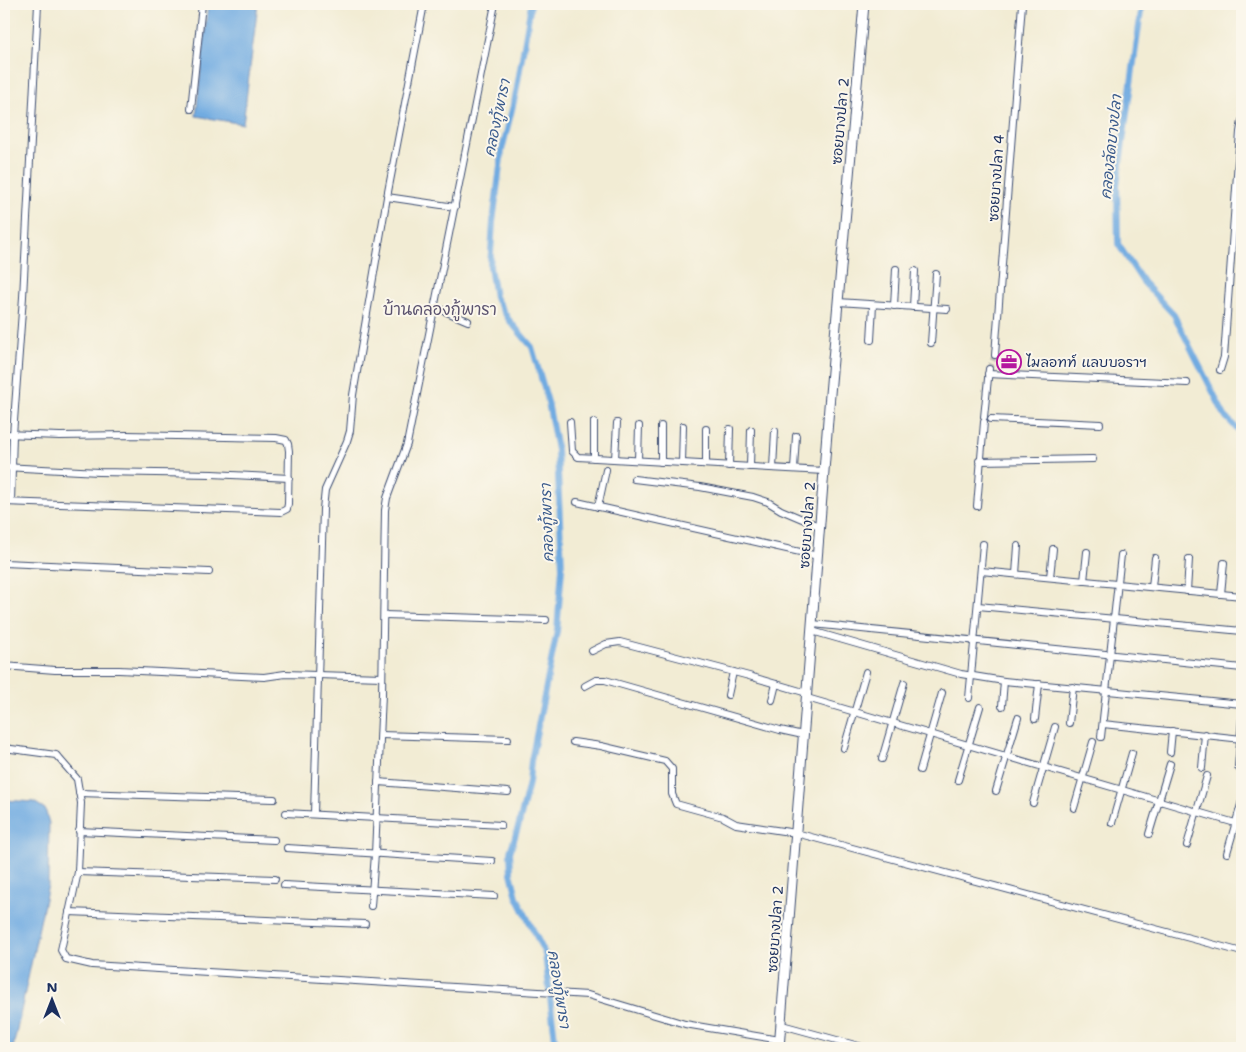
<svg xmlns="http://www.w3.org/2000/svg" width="1246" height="1052" viewBox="0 0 1246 1052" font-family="'Shantell Sans','Playpen Sans Thai',sans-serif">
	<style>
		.water { fill: #71abe1; stroke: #466da0 }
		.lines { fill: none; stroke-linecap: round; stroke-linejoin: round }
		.canal { stroke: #71abe1; stroke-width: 6 }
		.street-tunnel { stroke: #c7c6bc; stroke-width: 6; stroke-dasharray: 6 3; stroke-linecap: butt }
		.street-casing { stroke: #3b4b70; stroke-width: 8 }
		.secondary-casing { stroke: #3b4b70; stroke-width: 11 }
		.street { stroke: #fff; stroke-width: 6 }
		.secondary { stroke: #fff; stroke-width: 9 }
		.labels { text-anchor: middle; stroke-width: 4; stroke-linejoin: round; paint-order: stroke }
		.street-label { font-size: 14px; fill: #1b2f5e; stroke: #fbf7ec }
		.poi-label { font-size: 14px; fill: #1b2f5e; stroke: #fbf7ec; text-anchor: start }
		.water-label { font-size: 15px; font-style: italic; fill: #395a8c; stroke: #fbf7ec }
		.quarter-label { font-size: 16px; fill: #5b536f; stroke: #fbf7ec }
	</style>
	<rect width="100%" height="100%" fill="#fbf7ec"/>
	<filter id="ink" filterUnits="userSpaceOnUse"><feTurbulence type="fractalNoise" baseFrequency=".02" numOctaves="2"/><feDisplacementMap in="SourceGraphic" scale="10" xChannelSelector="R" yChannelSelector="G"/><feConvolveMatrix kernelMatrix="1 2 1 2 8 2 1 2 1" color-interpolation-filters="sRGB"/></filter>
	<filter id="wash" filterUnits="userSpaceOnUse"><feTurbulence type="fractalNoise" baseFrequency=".0096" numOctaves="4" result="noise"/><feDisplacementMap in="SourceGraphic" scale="20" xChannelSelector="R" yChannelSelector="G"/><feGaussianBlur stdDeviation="1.12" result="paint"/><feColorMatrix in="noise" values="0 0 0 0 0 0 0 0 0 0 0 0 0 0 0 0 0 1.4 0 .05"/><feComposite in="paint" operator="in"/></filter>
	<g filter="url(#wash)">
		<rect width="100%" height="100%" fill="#f2ecd4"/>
		<g class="water">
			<path d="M208,4h50l-15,120 -47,-8z"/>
			<path d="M4,800l30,2 11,7 4,14 -1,62 -35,163h-9z"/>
		</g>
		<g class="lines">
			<g class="canal">
				<path d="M531,4l-15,89 -14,57 -9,72 -3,45 5,30 14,23 23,27 16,55 9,48 5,118 -5,63 -26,130 -2,22 -10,41 -9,28 1,21 6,24 28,57 11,94"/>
				<path d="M1142,4l-25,181 1,59 25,38 31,33 51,101 17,18"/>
			</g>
		</g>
	</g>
	<g filter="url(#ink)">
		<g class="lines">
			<path class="street-tunnel" d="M989,369l6,-14"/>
			<defs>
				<g id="street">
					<path d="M191,109l11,-105"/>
					<path d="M387,197l68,10"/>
					<path d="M838,302l109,7"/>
					<path d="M894,306l2,-37"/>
					<path d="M435,307l33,14"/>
					<path d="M913,307l2,-36"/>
					<path d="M871,340l2,-35"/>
					<path d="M931,343l5,-69"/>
					<path d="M995,355l27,-351"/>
					<path d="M1220,370l4,-13 16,-225 2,-11"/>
					<path d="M988,374l199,9"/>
					<path d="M984,417l5,-48"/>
					<path d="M991,419l109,5"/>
					<path d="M570,422l2,29 6,6 246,14"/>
					<path d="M594,422v36"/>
					<path d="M661,426v36"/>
					<path d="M4,434l56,2 67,-1 149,3 10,2 2,4 1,7 -1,53 -1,5 -6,3 -277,-10"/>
					<path d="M615,459l2,-36"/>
					<path d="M638,460l1,-34"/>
					<path d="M979,461l114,-2"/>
					<path d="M682,463l1,-37"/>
					<path d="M706,464v-35"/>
					<path d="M729,466l1,-37"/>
					<path d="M4,467l95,5 113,2 77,4"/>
					<path d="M750,467l1,-37"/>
					<path d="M773,468l2,-37"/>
					<path d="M794,469l2,-33"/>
					<path d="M634,479l66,8 53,10 15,5 13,8 40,17"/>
					<path d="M11,502l2,-67 10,-138 15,-293"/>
					<path d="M577,502l241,54"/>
					<path d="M977,506l7,-84"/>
					<path d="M598,507l8,-37"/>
					<path d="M4,563l205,9"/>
					<path d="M981,571l261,25"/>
					<path d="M1016,574l2,-28"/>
					<path d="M1050,577l3,-28"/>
					<path d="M1084,581l3,-29"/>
					<path d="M1152,587l3,-29"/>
					<path d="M1187,591l2,-32"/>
					<path d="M1221,594l3,-31"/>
					<path d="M978,606l264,25"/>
					<path d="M384,615l162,5"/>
					<path d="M813,624l429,44"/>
					<path d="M812,631l149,43 43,7 238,23"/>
					<path d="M592,651l14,-7 14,-2 129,34 58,17"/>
					<path d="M4,666l51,4h64l145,7 21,-3 97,3"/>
					<path d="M585,686l11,-6h9l175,50 23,5"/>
					<path d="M728,695l5,-23"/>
					<path d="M807,698l435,127"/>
					<path d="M969,698l14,-154"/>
					<path d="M772,700l4,-16"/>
					<path d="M1002,706l2,-25"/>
					<path d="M1242,718l-4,49 4,5"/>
					<path d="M1035,719l4,-35"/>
					<path d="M1069,723l4,-36"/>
					<path d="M1103,724l139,15"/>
					<path d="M381,735l127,4"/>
					<path d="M1101,737l20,-182"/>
					<path d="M573,742l28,4 64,15 7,8v25l4,10 47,13 13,7 60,9 446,119"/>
					<path d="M4,748l52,7 21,24 4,24 -3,69 -17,78 5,9 26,6 496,30 97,29 95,16"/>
					<path d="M844,748l22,-76"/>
					<path d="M1170,752l2,-21"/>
					<path d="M882,759l22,-76"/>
					<path d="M1202,768l3,-34"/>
					<path d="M920,770l22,-77"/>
					<path d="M958,780l22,-73"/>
					<path d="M378,782l130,10"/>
					<path d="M996,791l22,-73"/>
					<path d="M79,793l195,6"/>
					<path d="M1033,803l22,-76"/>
					<path d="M1074,808l19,-66"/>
					<path d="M286,813l215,12"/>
					<path d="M314,814l9,-305 2,-19 22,-49 3,-10 3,-36 34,-198 37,-193"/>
					<path d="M1112,823l20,-70"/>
					<path d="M79,831l195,9"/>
					<path d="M1149,834l21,-70"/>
					<path d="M1187,845l20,-69"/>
					<path d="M287,848l205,13"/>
					<path d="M1227,853l15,-52"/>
					<path d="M78,872l197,7"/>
					<path d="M284,885l210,11"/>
					<path d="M371,906l4,-52 7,-160 3,-184 2,-12 20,-54 88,-440"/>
					<path d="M69,912l296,12"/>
					<path d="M782,1025l84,23"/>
				</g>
				<path id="secondary" d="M779,1048l51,-654 34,-390"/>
			</defs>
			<use href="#street" class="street-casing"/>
			<use href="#secondary" class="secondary-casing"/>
			<use href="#street" class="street"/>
			<use href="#secondary" class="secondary"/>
		</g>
	</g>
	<defs>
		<symbol id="office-ring" viewBox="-11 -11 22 22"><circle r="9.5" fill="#fbf7ec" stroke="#b5179e" stroke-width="1.5"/><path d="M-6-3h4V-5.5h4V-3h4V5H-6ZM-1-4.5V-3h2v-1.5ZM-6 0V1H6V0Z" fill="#b5179e"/></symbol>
	</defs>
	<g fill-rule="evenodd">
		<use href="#office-ring" x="995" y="348" width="28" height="28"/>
	</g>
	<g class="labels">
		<g class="street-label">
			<text transform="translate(840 121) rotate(-85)" y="5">ซอยบางปลา 2</text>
			<text transform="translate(996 178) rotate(-86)" y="5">ซอยบางปลา 4</text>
			<text transform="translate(807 525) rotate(-86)" y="5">ซอยบางปลา 2</text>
			<text transform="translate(775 929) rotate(-86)" y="5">ซอยบางปลา 2</text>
		</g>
		<g class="poi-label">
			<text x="1026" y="367">ไมลอทท์ แลบบอราฯ</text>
		</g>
		<g class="water-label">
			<text transform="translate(497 118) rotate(-78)" y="5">คลองกู้พารา</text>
			<text transform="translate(1111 147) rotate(-84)" y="5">คลองลัดบางปลา</text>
			<text transform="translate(547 523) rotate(-92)" y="5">คลองกู้พารา</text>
			<text transform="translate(559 989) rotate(81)" y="5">คลองกู้พารา</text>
		</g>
		<g class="quarter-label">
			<text x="440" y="315">บ้านคลองกู้พารา</text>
		</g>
	</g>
	<rect width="1246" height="1052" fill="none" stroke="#fbf7ec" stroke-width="20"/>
	<g transform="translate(52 1000)" stroke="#fbf7ec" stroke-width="4" paint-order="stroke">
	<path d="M0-4L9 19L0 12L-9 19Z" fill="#1b2f5e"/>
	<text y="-8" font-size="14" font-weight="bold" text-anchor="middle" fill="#1b2f5e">N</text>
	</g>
</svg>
